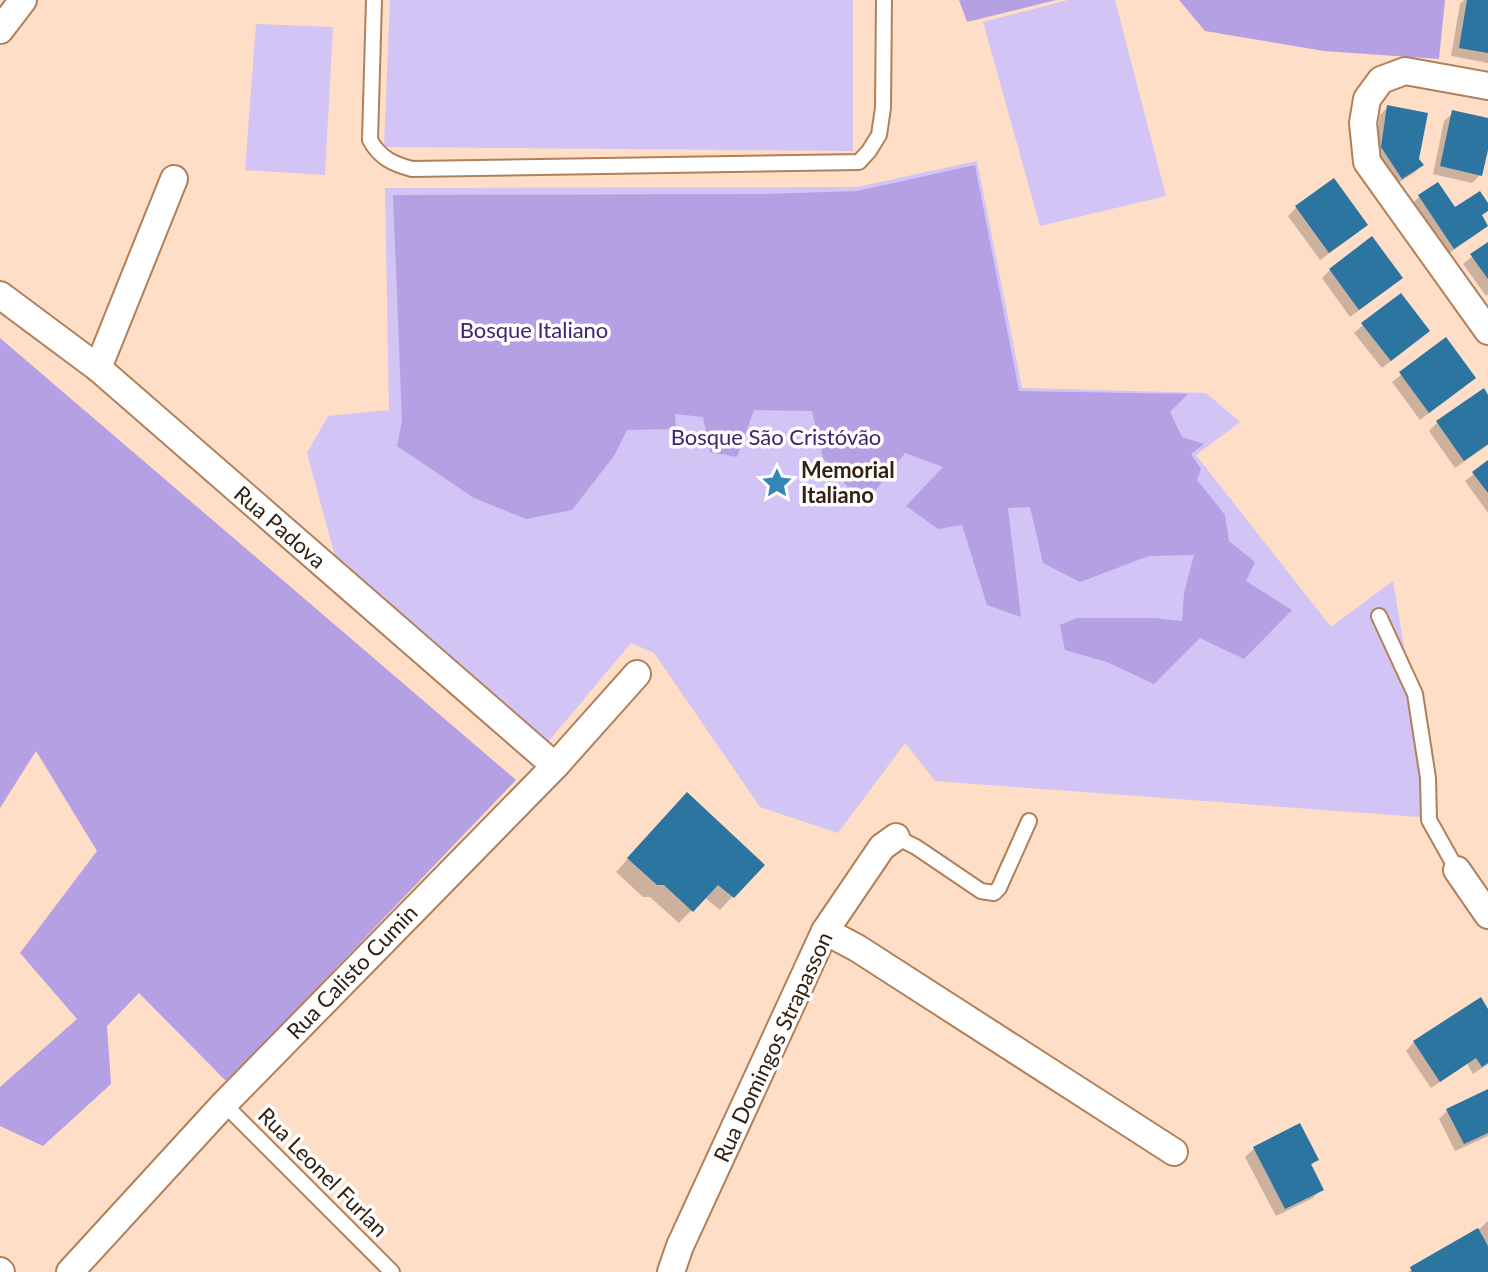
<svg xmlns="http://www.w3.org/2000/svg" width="1488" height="1272" viewBox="0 0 1488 1272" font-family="Lato,sans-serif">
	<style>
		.green { fill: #d2c4f5 }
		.forest { fill: #b5a0e4 }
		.shadow { fill: #0003 }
		.building { fill: #2b75a0 }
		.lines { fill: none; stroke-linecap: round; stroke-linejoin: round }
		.lane-casing { stroke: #b1805a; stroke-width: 18 }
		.street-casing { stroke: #b1805a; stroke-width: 30 }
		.lane { stroke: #fff; stroke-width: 14 }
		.street { stroke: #fff; stroke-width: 26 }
		.labels { text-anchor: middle; stroke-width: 7; stroke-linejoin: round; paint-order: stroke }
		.park-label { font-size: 22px; fill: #422271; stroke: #fff }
		.poi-label { font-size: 22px; font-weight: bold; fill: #332010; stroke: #fff; text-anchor: start }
		.street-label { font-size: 22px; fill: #332010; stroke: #fff }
	</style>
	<rect width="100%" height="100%" fill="#fedec6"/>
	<g class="green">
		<path d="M390,0h463v151l-469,-4z"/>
		<path d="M1068,0h47l51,196 -126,30 -57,-204z"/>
		<path d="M256,24l77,3 -8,148 -80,-5z"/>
		<path d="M977,161l45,227 184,5 34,29 -44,33 135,172 62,-46 40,237 -498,-37 -30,-38 -67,90 -78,-26 -106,-154 -23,-10 -88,105 -200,-163 -36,-132 21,-37 61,-6 -4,-222 472,-1z"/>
	</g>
	<g class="forest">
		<path d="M959,0h97l-89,22z"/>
		<path d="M1179,0h266l-6,59 -115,-8 -119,-20z"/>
		<path d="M975,165l44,226 169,3 -18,18 12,25 22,7 -13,10 10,15 -4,11 28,35 4,26 26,21 -9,19 46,29 -48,49 -44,-21 -46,46 -47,-22 -42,-12 -5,-25 17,-7h77l28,3 2,-28 10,-38 -45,1 -69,26 -37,-19 -13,-56 -22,1 13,109 -34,-12 -25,-80 -24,4 -32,-23 37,-39 -38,-14 -30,38 -22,2 -30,-35 -11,-47 -58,-1 -17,47 -27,-5 -7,-35 -28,-3 1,15 -49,1 -13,26 -42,54 -46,9 -52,-21 -77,-52 5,-25 -9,-226 372,-1 92,-3z"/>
		<path d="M0,338l516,442 -289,302 -88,-89 -32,33 4,58 -68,62 -43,-20v-39l77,-68 -57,-66 77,-102 -61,-100 -36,57z"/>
	</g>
	<g class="shadow">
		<path d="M1464,0h24v63l-37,-7 9,-52z"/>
		<path d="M1388,107l34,58 -8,8 -21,13 -20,-29 7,-42z"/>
		<path d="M1453,113l35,7v21l-8,34 -8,8 -39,-9 11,-53z"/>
		<path d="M1437,185l17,25 34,-4v3l-7,7 6,9 -9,8 -33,23 -34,-51 8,-8z"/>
		<path d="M1296,208l70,17 -9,8 -37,27 -32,-44z"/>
		<path d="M1488,244v50l-2,2 -23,-32z"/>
		<path d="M1330,270l62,16 -42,31 -28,-39z"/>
		<path d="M1363,325l56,14 -37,29 -28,-35z"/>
		<path d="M1446,340l19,46 -45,34 -28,-38z"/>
		<path d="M1488,398v47l-33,23 -26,-37 8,-8z"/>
		<path d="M1488,463v50l-23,-32z"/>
		<path d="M674,807l88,58 -42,45 -16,-13 -25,26 -29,-26h-7l-27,-25z"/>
		<path d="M1488,1013v51l-15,10 -6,-10 -36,24 -25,-37 8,-9z"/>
		<path d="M1488,1091v45l-33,15 -16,-32 9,-9z"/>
		<path d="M1299,1126l17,34 -6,6 11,23 -8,9 -37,18 -31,-59 9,-8z"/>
		<path d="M1488,1221v51h-80l69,-41z"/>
	</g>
	<g class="building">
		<path d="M1467,0h21v53l-29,-5z"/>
		<path d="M1387,105l41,8 -9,46 5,6 -22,14 -21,-32z"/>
		<path d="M1452,110l36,8v32l-6,26 -42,-10z"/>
		<path d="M1334,178l34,47 -39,28 -34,-47z"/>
		<path d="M1438,182l17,25 25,-16 8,12v8l-6,4 6,11 -34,23 -36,-54z"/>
		<path d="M1372,236l31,42 -44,32 -30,-41z"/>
		<path d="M1488,242v37l-18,-25z"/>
		<path d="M1401,293l29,38 -39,30 -30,-38z"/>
		<path d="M1446,337l30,41 -47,35 -30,-41z"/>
		<path d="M1484,388l4,7v49l-24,17 -28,-40z"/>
		<path d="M1488,460v33l-16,-21z"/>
		<path d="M687,792l78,73 -31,33 -16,-13 -25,27 -29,-27h-7l-30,-27z"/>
		<path d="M1481,997l7,12v54l-6,4 -6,-9 -36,24 -27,-41z"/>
		<path d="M1488,1089v44l-24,11 -18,-35z"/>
		<path d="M1300,1123l19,37 -8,4 13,26 -39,19 -32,-62z"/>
		<path d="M1478,1228l10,18v26h-76l-2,-5z"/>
	</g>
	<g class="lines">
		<defs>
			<g id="lane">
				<path d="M374,0l-4,140c10,18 23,24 42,29l447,-7 10,-11 10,-16 4,-27 1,-108"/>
				<path d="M1379,616l36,78 13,84 1,42 28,50"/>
				<path d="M896,837l20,10 65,44 13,2 5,-5 30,-67"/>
				<path d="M224,1104l168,168"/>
			</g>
			<g id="street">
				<path d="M0,30l23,-30"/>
				<path d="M1488,86l-83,-15 -24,9 -14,19 -4,24 4,39 121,169"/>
				<path d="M0,295l98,73 457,398"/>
				<path d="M98,368l76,-189"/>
				<path d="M1457,870l31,45"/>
				<path d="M825,931l32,17 317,204"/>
				<path d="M0,1271l1,1"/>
				<path d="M70,1272l154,-168 331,-338 82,-92"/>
				<path d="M671,1272l9,-26 145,-315 57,-84 14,-10"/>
			</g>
		</defs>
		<use href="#lane" class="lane-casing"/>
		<use href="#street" class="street-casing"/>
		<use href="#lane" class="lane"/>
		<use href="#street" class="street"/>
	</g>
	<defs>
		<symbol id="sight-bare" viewBox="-9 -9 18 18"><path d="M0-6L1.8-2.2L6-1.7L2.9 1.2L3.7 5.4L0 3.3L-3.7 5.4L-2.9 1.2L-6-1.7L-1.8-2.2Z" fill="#3386b7" stroke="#fff" stroke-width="2.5" paint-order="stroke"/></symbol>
	</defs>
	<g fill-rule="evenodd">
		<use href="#sight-bare" x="755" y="461" width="44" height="44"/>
	</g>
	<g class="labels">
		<g class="park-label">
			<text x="534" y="338">Bosque Italiano</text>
			<text x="776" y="445">Bosque São Cristóvão</text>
		</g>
		<g class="poi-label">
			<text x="801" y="478">Memorial<tspan x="801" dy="25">Italiano</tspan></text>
		</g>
		<g class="street-label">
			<text transform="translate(280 527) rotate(41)" y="8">Rua Padova</text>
			<text transform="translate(352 972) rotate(-46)" y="8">Rua Calisto Cumin</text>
			<text transform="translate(773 1047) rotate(-65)" y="8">Rua Domingos Strapasson</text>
			<text transform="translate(323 1172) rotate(45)" y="8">Rua Leonel Furlan</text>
		</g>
	</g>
</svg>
